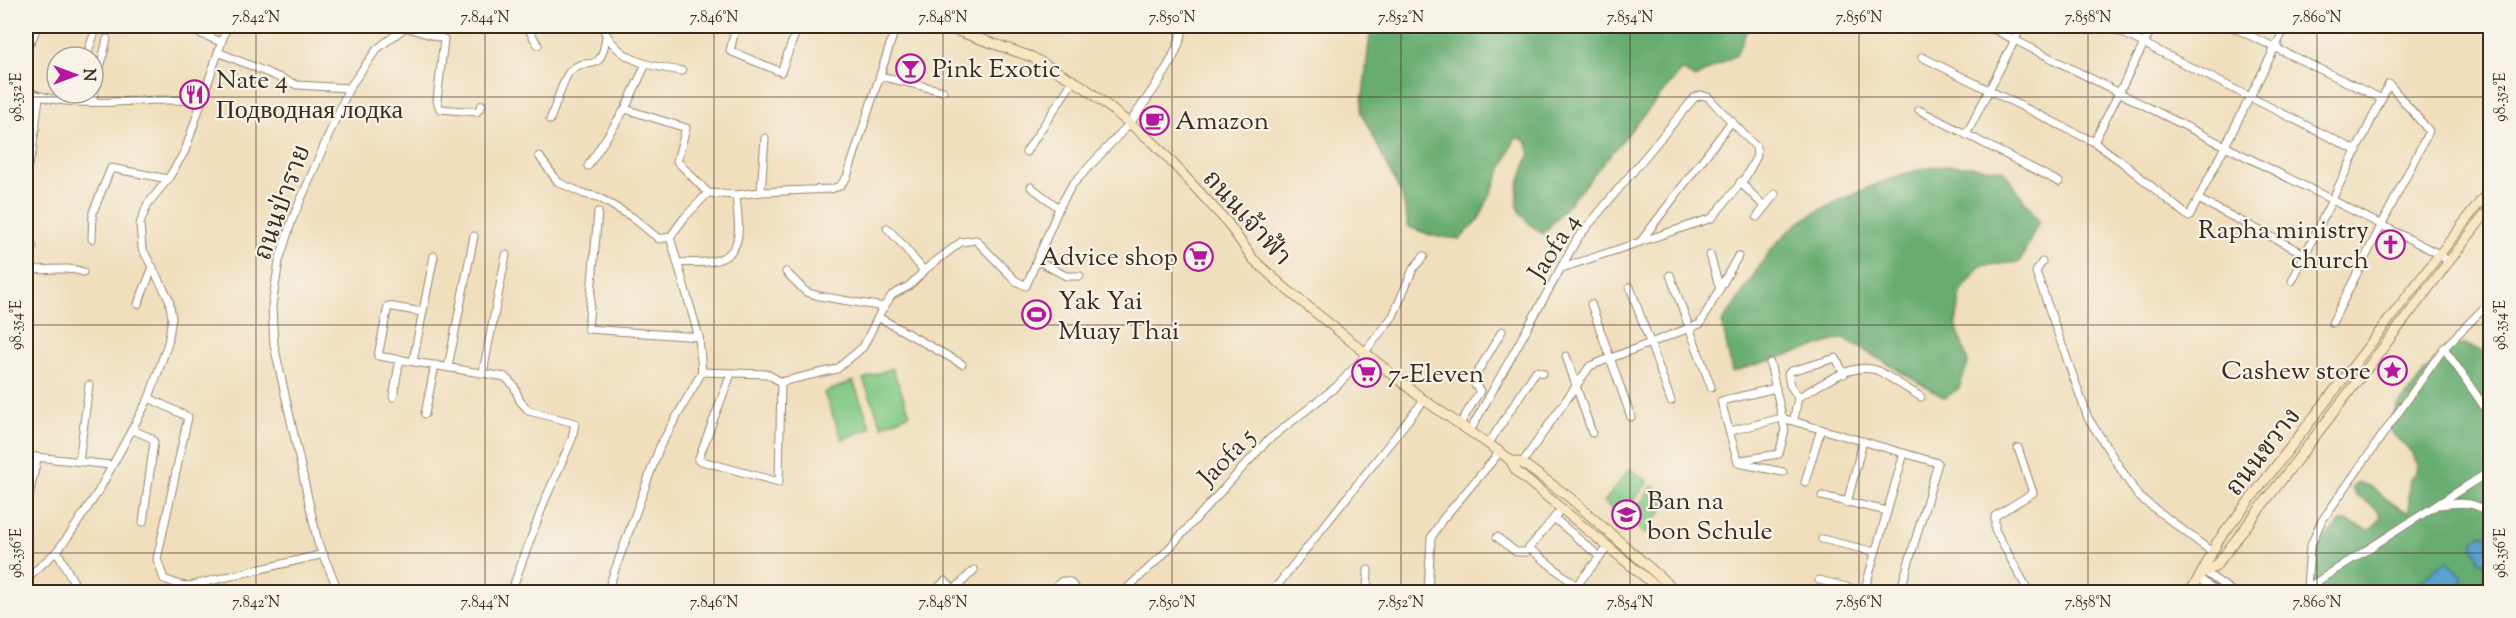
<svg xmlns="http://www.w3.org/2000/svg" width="2516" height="618" viewBox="0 0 2516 618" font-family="'Sorts Mill Goudy','Noto Serif Thai',serif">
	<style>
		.green { fill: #7ec783; stroke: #5c7850; stroke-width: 1.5 }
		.forest { fill: #66ac71; stroke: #506b48; stroke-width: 1.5 }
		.water { fill: #54a3ce; stroke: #486676; stroke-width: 1.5 }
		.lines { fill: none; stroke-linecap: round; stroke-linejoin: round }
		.minor-casing { stroke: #96846d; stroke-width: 9 }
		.tertiary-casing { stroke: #96846d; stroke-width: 10 }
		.secondary-casing { stroke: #96846d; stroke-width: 11 }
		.minor { stroke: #fff; stroke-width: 7 }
		.tertiary { stroke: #fff; stroke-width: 8 }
		.secondary { stroke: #f9e7c3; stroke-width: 9 }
		.ticks { fill: none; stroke: #3b2a1e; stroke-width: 1.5; stroke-opacity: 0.45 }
		.labels { text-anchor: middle; stroke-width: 4.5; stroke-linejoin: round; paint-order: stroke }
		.poi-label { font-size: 26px; fill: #3b2a1e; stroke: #f7f3e8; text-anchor: start }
		.street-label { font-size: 26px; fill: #3b2a1e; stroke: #f7f3e8 }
		.neatline { fill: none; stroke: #3b2a1e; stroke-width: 2 }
		.ticks-label { font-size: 15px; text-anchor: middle; fill: #3b2a1e }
	</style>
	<rect width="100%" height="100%" fill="#f7f3e8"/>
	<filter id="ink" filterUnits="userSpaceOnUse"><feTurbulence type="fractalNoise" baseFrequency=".0167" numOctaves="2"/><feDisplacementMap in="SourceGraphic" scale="12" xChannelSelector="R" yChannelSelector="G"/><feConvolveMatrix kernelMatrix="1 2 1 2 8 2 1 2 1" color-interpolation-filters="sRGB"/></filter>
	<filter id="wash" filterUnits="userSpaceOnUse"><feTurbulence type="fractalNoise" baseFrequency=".008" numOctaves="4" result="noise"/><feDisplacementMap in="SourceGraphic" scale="24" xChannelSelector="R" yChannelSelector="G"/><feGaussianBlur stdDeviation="1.35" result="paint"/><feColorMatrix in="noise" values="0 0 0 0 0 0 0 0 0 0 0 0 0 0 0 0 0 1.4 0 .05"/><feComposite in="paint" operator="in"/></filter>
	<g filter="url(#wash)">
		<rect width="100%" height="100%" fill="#f0debc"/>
		<g class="green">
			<path d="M892,368l18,46 -28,12 -19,-47z"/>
			<path d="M853,381l18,47 -29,11 -18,-46z"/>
			<path d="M1630,469l18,13 -27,34 -17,-14z"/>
			<path d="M1653,486l17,14 -25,34 -18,-14z"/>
		</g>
		<g class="forest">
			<path d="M1371,26h378l-13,29 -41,23 -13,-8 -139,164c-40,-26 -26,-44 -13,-81l-4,-12 -10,-4 -37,82 -19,20 -27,-3 -24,-9 -7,-31 -41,-84z"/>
			<path d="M1969,166l34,4 36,51 -19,41 -40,4 -19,26 -5,33 12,38 -9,25 -14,10 -101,-60 -112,34 -10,-50c24,-29 39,-67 68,-92 23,-21 107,-57 138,-62 13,-3 28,-2 41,-2z"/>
			<path d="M2466,345l24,9v182l-9,-1 -8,13c12,15 17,25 17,44h-33l5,-10 -24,-17 -16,18 -11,4 5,5h-107l5,-36 9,-16 18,-18 6,-1 23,10 11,-14c-5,-15 -26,-15 -29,-31l6,-4 11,4 33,24 7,2v-31l7,-10 1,-6 -5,-12 -22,-22 2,-14 6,-11 31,-39 24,-21z"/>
		</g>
		<g class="water">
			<path d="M2481,535l9,1v39l-5,-13 -7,-2 1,-4 -6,-8v-7z"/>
			<path d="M2448,561l14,15v6l-5,10h-41l-6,-6c17,-4 22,-19 38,-25z"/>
		</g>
	</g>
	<g filter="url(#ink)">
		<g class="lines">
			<defs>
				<g id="minor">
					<path d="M533,26l-3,6 8,13"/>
					<path d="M602,26c15,35 46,40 80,45"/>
					<path d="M736,26l-6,25 51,21 17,-46"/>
					<path d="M1987,26l454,229 8,8"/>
					<path d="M2109,26l248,125"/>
					<path d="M2230,26l152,73"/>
					<path d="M405,27l39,12 -7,62 3,8 37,3 5,-7"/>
					<path d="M187,28l34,14"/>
					<path d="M26,51l12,-25"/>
					<path d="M218,52l79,33 52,3"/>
					<path d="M86,57l11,-31"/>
					<path d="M1922,57l172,85 29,21 66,54 97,-191"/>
					<path d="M880,76l63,15"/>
					<path d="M26,91c54,23 117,3 175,11"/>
					<path d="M92,102l15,-63"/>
					<path d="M625,109l61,19 -9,33 31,32 28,2 25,-3 4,-54"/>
					<path d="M1919,110l140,72"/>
					<path d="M550,120c4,-10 14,-43 20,-49 17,-17 30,8 36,-34"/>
					<path d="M26,124l10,4"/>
					<path d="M1966,135l56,-109"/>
					<path d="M2094,142l59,-116"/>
					<path d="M1026,152l47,-71"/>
					<path d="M539,156l19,26 26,12 14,3 34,20 27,22 11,-2"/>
					<path d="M588,166l37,-57 20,-43"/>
					<path d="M26,170l6,-17 7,-56"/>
					<path d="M1740,182l25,25"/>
					<path d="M1031,187l28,21"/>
					<path d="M761,192l70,-3 9,-3 7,-9 49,-151"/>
					<path d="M2198,199l107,55"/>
					<path d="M598,212l-10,117 111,8"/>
					<path d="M1757,217l18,-23"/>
					<path d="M887,228l15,16 22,27"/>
					<path d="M92,239l1,-27 18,-44 57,11"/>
					<path d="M1641,241l91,-120"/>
					<path d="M26,244l7,3"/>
					<path d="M1710,255l9,31"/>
					<path d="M1038,261l28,15h14"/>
					<path d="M2042,262l-6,10 52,146 50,78 74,56"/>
					<path d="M677,263c10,-1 20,0 29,-1 42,-4 32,-37 30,-67"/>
					<path d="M26,268c19,5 39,-3 57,4"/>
					<path d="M786,272l20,20 13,4 65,11"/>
					<path d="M1670,275l41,112"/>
					<path d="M2292,281l97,-197 40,47 -97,192"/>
					<path d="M1630,287l41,114"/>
					<path d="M138,304l15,-37"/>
					<path d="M1591,304l40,113"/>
					<path d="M422,312l-34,-6 -10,50 127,21 9,9 6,15 9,10 46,12 -3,16 -27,61 -34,92"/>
					<path d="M878,317l84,47"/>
					<path d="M2444,348l46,67"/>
					<path d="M1364,353l29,-37 20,-47 11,-13"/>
					<path d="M1566,356l26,77"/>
					<path d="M413,361l21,-105"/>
					<path d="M448,367l26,-131"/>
					<path d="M483,372l23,-117"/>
					<path d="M702,372l65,2 14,8 56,-13 26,-22 18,-36 11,-16 17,-9 18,-18 34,-26 15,-2 40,41 10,5 33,-78 13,-23 58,-62"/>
					<path d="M731,374l-33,86 81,22 2,-100"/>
					<path d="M1776,388l-55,13 17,62 45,9"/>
					<path d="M393,397l7,-38"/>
					<path d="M1798,397l-8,-12 -2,-11 3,-3 45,-13 8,16"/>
					<path d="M149,398l39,19 -31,142 7,20 16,6 9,1 135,-32"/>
					<path d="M425,414l10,-49"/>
					<path d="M1794,419l4,-22c23,-11 54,-37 81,-26l42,26"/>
					<path d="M1460,424l20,-33 -7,-9 1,-4 28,-47"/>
					<path d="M133,430l18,8 3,4 -11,80"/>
					<path d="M1470,431l107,-192 117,-141 7,-3 7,2 48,50 1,9 -12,22 -33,40 -150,50"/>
					<path d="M1730,431l52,-13 156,45 -38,129"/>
					<path d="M1489,443l47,-72 7,2"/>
					<path d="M2018,448l15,45 -38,23v14l34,62"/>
					<path d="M26,456l85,9"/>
					<path d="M1741,460l38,-6 6,-24 -15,-67"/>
					<path d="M79,462l10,-77"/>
					<path d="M1522,463l68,-97 110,-42 38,-68"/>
					<path d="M1805,482l16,-53"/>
					<path d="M1822,496l65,15"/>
					<path d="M1847,503l16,-62"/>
					<path d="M2438,505c23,-2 33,-5 52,8"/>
					<path d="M26,509l11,-50"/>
					<path d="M1554,518l46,39"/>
					<path d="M1497,537l19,15h10l36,-44"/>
					<path d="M1822,539l53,13"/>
					<path d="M1529,548l55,44"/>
					<path d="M57,551l22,41"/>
					<path d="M2205,572l28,20"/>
					<path d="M26,579l31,-28 13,-17 28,-42 51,-94 19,-55 4,-25 -3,-19 -27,-51 -2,-24 7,-19 21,-26 17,-28 42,-125"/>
					<path d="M2200,579l17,13"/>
					<path d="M1819,580l47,12"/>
					<path d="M2307,588l3,-41 11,-25 123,-174 46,-46"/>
					<path d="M954,590l20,-20"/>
					<path d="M339,592l-21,-49 -44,-198 -2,-39 7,-45 13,-41 57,-132 28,-39 30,-23"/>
					<path d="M607,592l53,-146 42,-74 -3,-35 -29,-100 15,-20 23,-24"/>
					<path d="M934,592l11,-11 12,11"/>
					<path d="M1050,592l12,-11 8,1 9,10"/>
					<path d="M1123,592l39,-36 105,-115 70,-55 29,-31"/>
					<path d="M1272,592l152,-192"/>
					<path d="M1367,592l1,-22"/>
					<path d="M1428,592l3,-54 11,-18 58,-68"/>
					<path d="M1571,592l38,-46"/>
					<path d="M1864,592l40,-139"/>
					<path d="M2304,592l3,-4 183,-117"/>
				</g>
				<path id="tertiary" d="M1130,123c19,-29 48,-62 53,-97"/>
				<g id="secondary">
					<path d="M943,26l89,31 52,30 71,57 72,78 26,37 32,29 139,112 76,52 10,8 7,12 146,120"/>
					<path d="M1510,460l12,3 47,34 108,95"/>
					<path d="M2205,572l10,-5 275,-359"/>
					<path d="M2189,592c15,-18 18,-32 29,-51l272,-352"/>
				</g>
			</defs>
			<use href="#minor" class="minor-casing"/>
			<use href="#tertiary" class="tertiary-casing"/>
			<use href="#secondary" class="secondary-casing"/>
			<use href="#minor" class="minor"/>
			<use href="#tertiary" class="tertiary"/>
			<use href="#secondary" class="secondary"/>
		</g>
	</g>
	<path class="ticks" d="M27,26v566M256,26v566M485,26v566M714,26v566M943,26v566M1172,26v566M1401,26v566M1630,26v566M1859,26v566M2088,26v566M2317,26v566M26,97h2464M26,325h2464M26,553h2464"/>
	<defs>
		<symbol id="bar-ring" viewBox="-11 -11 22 22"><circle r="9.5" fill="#f7f3e8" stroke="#b5179e" stroke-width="1.5"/><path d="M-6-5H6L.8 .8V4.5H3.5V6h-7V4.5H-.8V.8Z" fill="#b5179e"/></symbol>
		<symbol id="restaurant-ring" viewBox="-11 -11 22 22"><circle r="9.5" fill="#f7f3e8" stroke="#b5179e" stroke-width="1.5"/><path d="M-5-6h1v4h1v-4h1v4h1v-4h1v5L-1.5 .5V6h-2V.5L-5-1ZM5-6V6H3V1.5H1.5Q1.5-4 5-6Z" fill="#b5179e"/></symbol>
		<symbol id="cafe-ring" viewBox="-11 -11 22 22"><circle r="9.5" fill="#f7f3e8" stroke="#b5179e" stroke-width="1.5"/><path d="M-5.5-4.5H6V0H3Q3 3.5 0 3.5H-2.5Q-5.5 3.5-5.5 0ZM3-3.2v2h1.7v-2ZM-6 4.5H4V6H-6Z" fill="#b5179e"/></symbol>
		<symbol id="church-ring" viewBox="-11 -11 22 22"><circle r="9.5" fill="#f7f3e8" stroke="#b5179e" stroke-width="1.5"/><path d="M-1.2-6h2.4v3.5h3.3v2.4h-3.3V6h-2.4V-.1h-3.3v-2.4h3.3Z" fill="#b5179e"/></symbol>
		<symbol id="supermarket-ring" viewBox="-11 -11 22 22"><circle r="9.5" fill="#f7f3e8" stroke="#b5179e" stroke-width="1.5"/><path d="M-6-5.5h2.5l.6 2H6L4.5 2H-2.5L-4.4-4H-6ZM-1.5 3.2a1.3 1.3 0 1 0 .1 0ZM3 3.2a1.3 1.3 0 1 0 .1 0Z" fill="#b5179e"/></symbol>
		<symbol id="stadium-ring" viewBox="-11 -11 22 22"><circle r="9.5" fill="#f7f3e8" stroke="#b5179e" stroke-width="1.5"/><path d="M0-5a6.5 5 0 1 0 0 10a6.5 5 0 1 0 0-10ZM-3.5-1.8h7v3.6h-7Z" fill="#b5179e"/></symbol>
		<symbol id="sight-ring" viewBox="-11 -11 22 22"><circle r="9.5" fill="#f7f3e8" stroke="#b5179e" stroke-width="1.5"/><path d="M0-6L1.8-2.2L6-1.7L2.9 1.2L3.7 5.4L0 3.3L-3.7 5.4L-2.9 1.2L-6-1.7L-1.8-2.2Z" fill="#b5179e"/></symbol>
		<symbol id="school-ring" viewBox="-11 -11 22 22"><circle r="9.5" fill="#f7f3e8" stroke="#b5179e" stroke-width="1.5"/><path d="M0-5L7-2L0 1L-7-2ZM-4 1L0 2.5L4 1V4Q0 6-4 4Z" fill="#b5179e"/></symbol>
	</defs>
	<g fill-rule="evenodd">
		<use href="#bar-ring" x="894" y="52" width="33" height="33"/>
		<use href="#restaurant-ring" x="178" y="78" width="33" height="33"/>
		<use href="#cafe-ring" x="1138" y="104" width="33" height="33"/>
		<use href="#church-ring" x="2374" y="228" width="33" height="33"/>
		<use href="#supermarket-ring" x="1182" y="240" width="33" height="33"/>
		<use href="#stadium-ring" x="1020" y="298" width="33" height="33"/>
		<use href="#sight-ring" x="2376" y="354" width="33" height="33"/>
		<use href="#supermarket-ring" x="1350" y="356" width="33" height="33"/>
		<use href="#school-ring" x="1610" y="498" width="33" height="33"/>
	</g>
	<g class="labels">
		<g class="poi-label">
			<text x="932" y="77">Pink Exotic</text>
			<text x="216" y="88">Nate 4<tspan x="216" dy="30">Подводная лодка</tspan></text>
			<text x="1175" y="129">Amazon</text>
			<text x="2369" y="238" text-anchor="end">Rapha ministry<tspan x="2369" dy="30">church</tspan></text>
			<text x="1178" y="265" text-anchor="end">Advice shop</text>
			<text x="1058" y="309">Yak Yai<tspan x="1058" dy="30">Muay Thai</tspan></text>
			<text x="2371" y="379" text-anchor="end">Cashew store</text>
			<text x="1388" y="382">7-Eleven</text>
			<text x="1647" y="509">Ban na<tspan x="1647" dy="30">bon Schule</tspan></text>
		</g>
		<g class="street-label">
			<text transform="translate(281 202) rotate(-70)" y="9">ถนนป่าราย</text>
			<text transform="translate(1248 217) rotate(48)" y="9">ถนนเจ้าฟ้า</text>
			<text transform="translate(1553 246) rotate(-58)" y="9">Jaofa 4</text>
			<text transform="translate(2262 451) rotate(-52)" y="9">ถนนขวาง</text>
			<text transform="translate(1226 456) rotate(-46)" y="9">Jaofa 5</text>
		</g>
	</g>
	<rect width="2516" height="618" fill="none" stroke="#f7f3e8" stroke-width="66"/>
	<g transform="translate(75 75) rotate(90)"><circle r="28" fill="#f7f3e8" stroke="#aca397" stroke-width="1.5"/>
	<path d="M0-4.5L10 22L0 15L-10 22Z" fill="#b5179e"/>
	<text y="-9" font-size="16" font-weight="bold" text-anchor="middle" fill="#3b2a1e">N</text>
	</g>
	<rect x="33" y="33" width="2450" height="552" class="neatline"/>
	<g class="ticks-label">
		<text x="256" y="22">7.842°N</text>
		<text x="485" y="22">7.844°N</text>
		<text x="714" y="22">7.846°N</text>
		<text x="943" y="22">7.848°N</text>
		<text x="1172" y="22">7.850°N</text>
		<text x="1401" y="22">7.852°N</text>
		<text x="1630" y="22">7.854°N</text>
		<text x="1859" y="22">7.856°N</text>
		<text x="2088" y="22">7.858°N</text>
		<text x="2317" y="22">7.860°N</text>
		<text transform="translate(2500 97) rotate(-90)" y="5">98.352°E</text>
		<text transform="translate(16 97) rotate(-90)" y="5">98.352°E</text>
		<text transform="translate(2500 325) rotate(-90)" y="5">98.354°E</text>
		<text transform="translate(16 325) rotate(-90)" y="5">98.354°E</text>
		<text transform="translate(2500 553) rotate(-90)" y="5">98.356°E</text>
		<text transform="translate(16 553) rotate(-90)" y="5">98.356°E</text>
		<text x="256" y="607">7.842°N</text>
		<text x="485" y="607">7.844°N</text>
		<text x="714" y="607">7.846°N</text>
		<text x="943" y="607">7.848°N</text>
		<text x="1172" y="607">7.850°N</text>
		<text x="1401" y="607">7.852°N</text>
		<text x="1630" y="607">7.854°N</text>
		<text x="1859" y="607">7.856°N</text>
		<text x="2088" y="607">7.858°N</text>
		<text x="2317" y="607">7.860°N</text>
	</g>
</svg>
